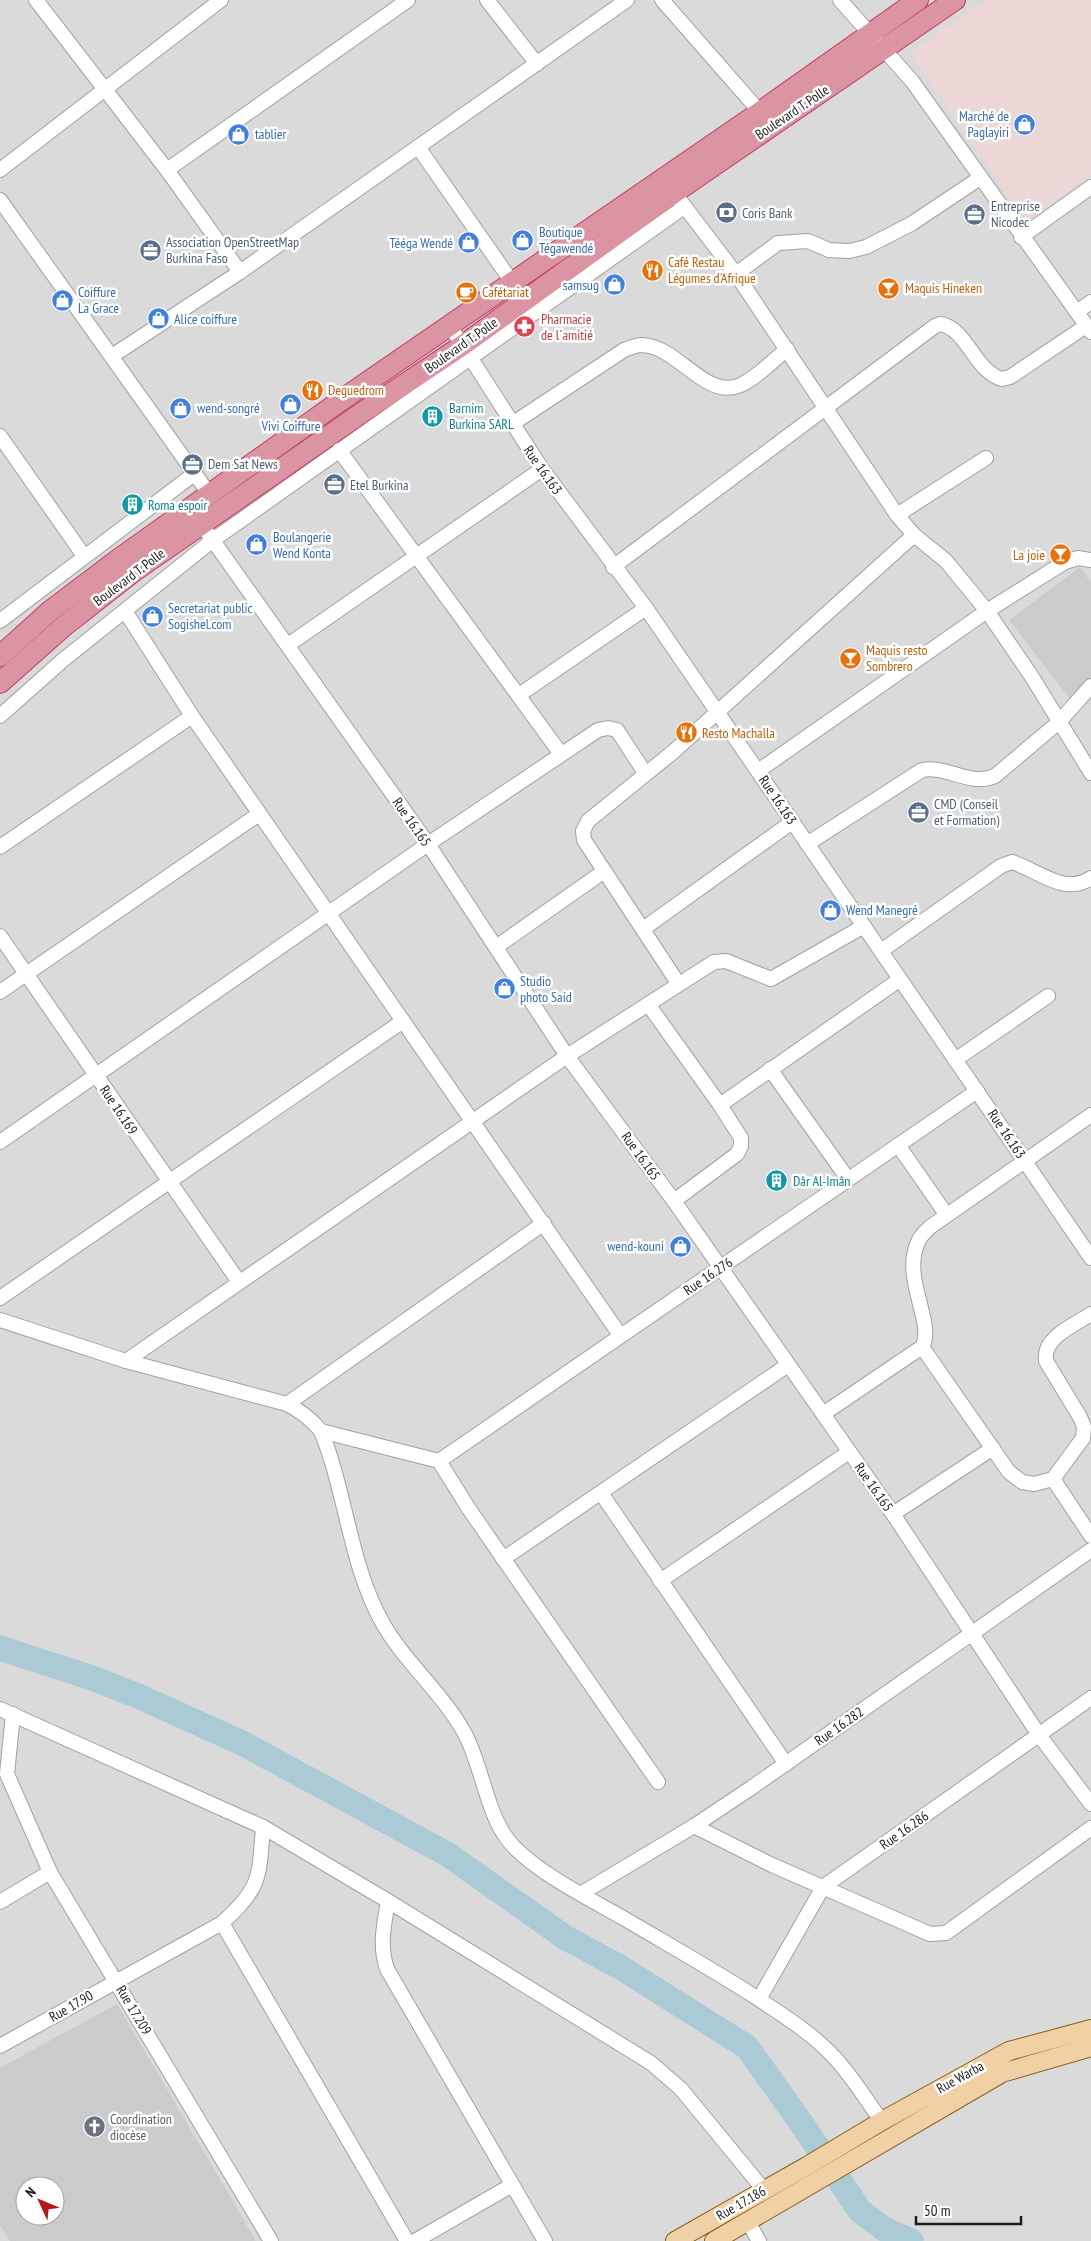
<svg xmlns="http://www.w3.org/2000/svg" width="1091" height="2241" viewBox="0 0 1091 2241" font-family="'PT Sans Narrow',sans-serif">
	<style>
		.residential { fill: #dbdada; fill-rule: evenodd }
		.commercial { fill: #ecd7d6 }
		.religious { fill: #cbcbcb; fill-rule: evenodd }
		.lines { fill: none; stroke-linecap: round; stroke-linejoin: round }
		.river { stroke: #aacbd6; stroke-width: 25 }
		.minor-casing { stroke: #a1a1a1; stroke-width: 16 }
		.major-casing { stroke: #855f12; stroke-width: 20 }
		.highway-casing { stroke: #c33968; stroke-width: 22 }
		.minor { stroke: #fff; stroke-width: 14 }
		.major { stroke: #f0d1a6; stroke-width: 18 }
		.highway { stroke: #db95a2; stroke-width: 20 }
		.labels { text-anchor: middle; stroke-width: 5; stroke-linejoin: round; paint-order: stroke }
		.street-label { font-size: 14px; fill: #1d1d1d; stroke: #fff }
		.shop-label { font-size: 14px; fill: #366cbe; stroke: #fff; text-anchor: start }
		.service-label { font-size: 14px; fill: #4e5e75; stroke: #fff; text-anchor: start }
		.food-label { font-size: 14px; fill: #c56008; stroke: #fff; text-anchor: start }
		.health-label { font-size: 14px; fill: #be3a42; stroke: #fff; text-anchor: start }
		.culture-label { font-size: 14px; fill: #0d838f; stroke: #fff; text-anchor: start }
		.worship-label { font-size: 14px; fill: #5b616d; stroke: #fff; text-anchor: start }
	</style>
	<rect width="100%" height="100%" fill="#edeae4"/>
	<path class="residential" d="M0,0h1091v2241h-1091zM25,2186h30v30h-30z"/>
	<path class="commercial" d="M987,0h104v174l-66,46 -115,-167z"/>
	<g class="religious">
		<path d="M1080,567l11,16v97l-21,19 -61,-79z"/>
		<path d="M117,2004l139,237h-246l-10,-16v-157zM25,2186h30v30h-30z"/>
	</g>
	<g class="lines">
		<path class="river" d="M0,1648l92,30 46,18 104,47 205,111 119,84 54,29 127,80 57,80 56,84 24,18 27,12"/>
		<defs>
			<g id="minor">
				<path d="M36,0l131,170 73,102"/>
				<path d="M487,0l50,64"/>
				<path d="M662,0l98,112"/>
				<path d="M840,0l72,81 179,251"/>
				<path d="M418,147l94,135"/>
				<path d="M0,170l221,-170"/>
				<path d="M167,170l241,-170"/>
				<path d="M679,199l57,75 161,241 17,20 32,26 41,50 45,66 59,96"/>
				<path d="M0,200l210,295"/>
				<path d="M1021,237l70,-50"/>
				<path d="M736,274l42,-31 30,-2 21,9 20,1 17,-4 45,-23 69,-46"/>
				<path d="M1077,312l14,-10"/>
				<path d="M450,326l92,143 104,139 445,650"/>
				<path d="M112,356l128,-84 387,-272"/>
				<path d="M512,424l112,-74c5,-2 13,-5 18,-5 35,1 62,53 96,41 15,-5 36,-26 49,-37"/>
				<path d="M0,436l84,120"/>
				<path d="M339,450l222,304"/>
				<path d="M897,515l89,-57"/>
				<path d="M197,518l231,326 139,212 107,145 219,313 146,221 52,69"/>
				<path d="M613,567l322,-241 5,-2c27,4 34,47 62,55l8,-2 76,-51"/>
				<path d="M125,611l67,105 428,619"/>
				<path d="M0,621l194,-147"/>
				<path d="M288,645l254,-176"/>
				<path d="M519,695l127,-87"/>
				<path d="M0,716l63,-56 150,-120 471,-333"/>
				<path d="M758,771l229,-160 78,-49 13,-4 13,2"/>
				<path d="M807,844l115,-74c25,-5 48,17 73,6l64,-54 32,-36"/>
				<path d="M0,847l192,-131"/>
				<path d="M643,929l149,-107"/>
				<path d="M0,936l239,346"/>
				<path d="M496,947l107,-75"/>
				<path d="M881,951l120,-85 11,-4c26,8 52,34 79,16"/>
				<path d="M678,983l-94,-143 -1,-9 5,-10 85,-69 241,-217"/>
				<path d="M0,992l259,-178"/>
				<path d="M648,1004l72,101 21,33v8l-4,8 -63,47"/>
				<path d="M955,1060l93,-64"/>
				<path d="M770,1069l78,110"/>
				<path d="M720,1105l179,-125"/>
				<path d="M0,1142l428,-298 170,-114 10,-2 9,2 28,43"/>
				<path d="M898,1145l48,69"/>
				<path d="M0,1298l403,-277"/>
				<path d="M0,1320l126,41 161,43c14,7 24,15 34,27l118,30 30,48 189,273"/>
				<path d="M922,1347l87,125 13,10 12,2 19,-5 30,-41 1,-11 -4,-10 -34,-56c-4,-23 28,-36 45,-47"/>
				<path d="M126,1361l441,-305 147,-94 12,-1 45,18 93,-53"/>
				<path d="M287,1404l257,-181"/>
				<path d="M823,1414l99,-67c14,-22 -21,-69 -4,-105 2,-6 8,-11 12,-15l161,-112"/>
				<path d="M321,1431c25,61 29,134 61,191 23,41 61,71 83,112 19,36 22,87 50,114 28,28 75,51 110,71 44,26 89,51 132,79 27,18 55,35 77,59 18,19 32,43 48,64"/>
				<path d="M439,1461l538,-370"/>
				<path d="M1053,1479l38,57"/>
				<path d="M601,1493l185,271"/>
				<path d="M893,1514l100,-66"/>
				<path d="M503,1559l285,-194"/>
				<path d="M660,1581l189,-129"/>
				<path d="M0,1709l263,118 125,74 263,162 30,26 83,101"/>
				<path d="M13,1714l-6,60 43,98 221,369"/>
				<path d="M694,1826l78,39 158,69 16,-1 145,-105"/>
				<path d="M582,1893l112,-67 57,-38 340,-238"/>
				<path d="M388,1901c-4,24 -9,44 -1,68l158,272"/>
				<path d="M0,1902l50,-30"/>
				<path d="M222,1923l185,318"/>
				<path d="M759,1999l64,-112 268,-189"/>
				<path d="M0,2046l222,-123c39,-35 37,-45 41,-96"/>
				<path d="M748,2222l11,19"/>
				<path d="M415,2241l97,-56"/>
			</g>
			<g id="major">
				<path d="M675,2241l132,-75 75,-45 127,-70 82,-22"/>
				<path d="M714,2241l288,-168 89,-26"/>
			</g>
			<g id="highway">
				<path d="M0,656l50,-45 66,-50 234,-167 410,-282 158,-112"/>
				<path d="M0,683l64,-57 69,-54 227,-158 103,-69 211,-152 281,-193"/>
			</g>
		</defs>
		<use href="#minor" class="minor-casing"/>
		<use href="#major" class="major-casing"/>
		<use href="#highway" class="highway-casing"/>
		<use href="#minor" class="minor"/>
		<use href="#major" class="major"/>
		<use href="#highway" class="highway"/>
	</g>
	<defs>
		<symbol id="shop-disc" viewBox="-11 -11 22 22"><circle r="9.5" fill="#3f7fe0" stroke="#fff"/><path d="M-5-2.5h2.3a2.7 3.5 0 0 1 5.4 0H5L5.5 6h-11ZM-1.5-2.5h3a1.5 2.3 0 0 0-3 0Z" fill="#fff"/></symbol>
		<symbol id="bank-disc" viewBox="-11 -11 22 22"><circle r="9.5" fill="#5c6f8a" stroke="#fff"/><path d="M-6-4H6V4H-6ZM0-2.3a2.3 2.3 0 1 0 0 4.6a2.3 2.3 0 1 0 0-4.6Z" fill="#fff"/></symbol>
		<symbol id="office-disc" viewBox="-11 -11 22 22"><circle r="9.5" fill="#5c6f8a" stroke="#fff"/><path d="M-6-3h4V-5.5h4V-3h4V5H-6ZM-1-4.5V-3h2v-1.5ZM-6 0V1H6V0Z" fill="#fff"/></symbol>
		<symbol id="restaurant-disc" viewBox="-11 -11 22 22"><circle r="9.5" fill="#e8710a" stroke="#fff"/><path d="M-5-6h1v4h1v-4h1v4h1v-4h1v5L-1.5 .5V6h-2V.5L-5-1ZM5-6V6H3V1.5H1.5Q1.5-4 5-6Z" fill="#fff"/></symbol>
		<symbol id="bar-disc" viewBox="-11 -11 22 22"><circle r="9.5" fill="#e8710a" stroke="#fff"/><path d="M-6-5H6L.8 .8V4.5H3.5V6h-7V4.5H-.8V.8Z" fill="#fff"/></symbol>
		<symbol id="cafe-disc" viewBox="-11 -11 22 22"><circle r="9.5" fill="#e8710a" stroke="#fff"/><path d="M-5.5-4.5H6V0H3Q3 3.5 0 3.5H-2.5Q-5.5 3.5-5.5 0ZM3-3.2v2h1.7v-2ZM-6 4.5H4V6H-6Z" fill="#fff"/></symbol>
		<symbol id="pharmacy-disc" viewBox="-11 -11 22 22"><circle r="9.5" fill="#e0444e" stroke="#fff"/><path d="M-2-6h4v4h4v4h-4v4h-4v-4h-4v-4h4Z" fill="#fff"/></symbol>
		<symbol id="building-disc" viewBox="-11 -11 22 22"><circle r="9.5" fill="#0f9aa8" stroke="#fff"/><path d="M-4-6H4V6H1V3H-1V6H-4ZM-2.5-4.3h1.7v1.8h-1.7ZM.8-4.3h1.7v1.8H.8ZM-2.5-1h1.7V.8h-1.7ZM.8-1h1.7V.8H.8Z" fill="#fff"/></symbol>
		<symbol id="church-disc" viewBox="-11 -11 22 22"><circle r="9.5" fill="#6b7280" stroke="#fff"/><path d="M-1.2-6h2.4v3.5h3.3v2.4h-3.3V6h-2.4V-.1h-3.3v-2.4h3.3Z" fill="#fff"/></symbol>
	</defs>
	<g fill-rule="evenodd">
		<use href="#shop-disc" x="1012" y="112" width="25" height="25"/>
		<use href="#shop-disc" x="226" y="122" width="25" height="25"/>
		<use href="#bank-disc" x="714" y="200" width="25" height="25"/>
		<use href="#office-disc" x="962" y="202" width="25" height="25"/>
		<use href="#shop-disc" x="510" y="228" width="25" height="25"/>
		<use href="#shop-disc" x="456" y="230" width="25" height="25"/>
		<use href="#office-disc" x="138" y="238" width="25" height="25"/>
		<use href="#restaurant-disc" x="640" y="258" width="25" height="25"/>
		<use href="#shop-disc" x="602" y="272" width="25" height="25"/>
		<use href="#bar-disc" x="876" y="276" width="25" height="25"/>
		<use href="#cafe-disc" x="454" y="280" width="25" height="25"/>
		<use href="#shop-disc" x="50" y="288" width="25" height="25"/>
		<use href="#shop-disc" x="146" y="306" width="25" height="25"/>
		<use href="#pharmacy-disc" x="512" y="314" width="25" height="25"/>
		<use href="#restaurant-disc" x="300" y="378" width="25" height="25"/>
		<use href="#shop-disc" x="278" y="392" width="25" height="25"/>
		<use href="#shop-disc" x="168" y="396" width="25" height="25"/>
		<use href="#building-disc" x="420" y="404" width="25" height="25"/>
		<use href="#office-disc" x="180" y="452" width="25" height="25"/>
		<use href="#office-disc" x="322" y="472" width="25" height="25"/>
		<use href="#building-disc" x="120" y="492" width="25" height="25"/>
		<use href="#shop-disc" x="244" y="532" width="25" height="25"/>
		<use href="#bar-disc" x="1048" y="542" width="25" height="25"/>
		<use href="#shop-disc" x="140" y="604" width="25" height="25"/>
		<use href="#bar-disc" x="838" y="646" width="25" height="25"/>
		<use href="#restaurant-disc" x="674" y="720" width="25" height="25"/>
		<use href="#office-disc" x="906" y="800" width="25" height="25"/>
		<use href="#shop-disc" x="818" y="898" width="25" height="25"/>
		<use href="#shop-disc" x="492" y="976" width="25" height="25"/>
		<use href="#building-disc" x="764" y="1168" width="25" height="25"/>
		<use href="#shop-disc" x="668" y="1234" width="25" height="25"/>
		<use href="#church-disc" x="82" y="2114" width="25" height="25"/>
	</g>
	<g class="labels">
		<g class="street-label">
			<text transform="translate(792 112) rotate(-34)" y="5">Boulevard T. Polle</text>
			<text transform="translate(461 345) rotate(-35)" y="5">Boulevard T. Polle</text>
			<text transform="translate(543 470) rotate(55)" y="5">Rue 16.163</text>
			<text transform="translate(129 577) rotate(-37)" y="5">Boulevard T. Polle</text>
			<text transform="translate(778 800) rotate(56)" y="5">Rue 16.163</text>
			<text transform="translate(412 822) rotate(55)" y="5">Rue 16.165</text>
			<text transform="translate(119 1110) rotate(56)" y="5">Rue 16.169</text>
			<text transform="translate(1007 1134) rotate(56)" y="5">Rue 16.163</text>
			<text transform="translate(641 1156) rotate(54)" y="5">Rue 16.165</text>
			<text transform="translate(708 1276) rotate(-34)" y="5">Rue 16.276</text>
			<text transform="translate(874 1487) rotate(55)" y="5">Rue 16.165</text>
			<text transform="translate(839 1726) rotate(-35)" y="5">Rue 16.282</text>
			<text transform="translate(904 1830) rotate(-35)" y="5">Rue 16.286</text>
			<text transform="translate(71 2006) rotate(-30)" y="5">Rue 17.90</text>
			<text transform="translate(134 2010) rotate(59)" y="5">Rue 17.209</text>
			<text transform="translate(960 2077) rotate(-29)" y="5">Rue Warba</text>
			<text transform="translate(741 2203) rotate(-30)" y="5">Rue 17.186</text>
		</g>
		<g class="shop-label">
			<text x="1009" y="121" text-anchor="end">Marché de<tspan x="1009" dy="16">Paglayiri</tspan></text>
			<text x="255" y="139">tablier</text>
			<text x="539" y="237">Boutique<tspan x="539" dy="16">Tégawendé</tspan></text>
			<text x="453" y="248" text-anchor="end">Tééga Wendé</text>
			<text x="599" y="290" text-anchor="end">samsug</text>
			<text x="78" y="297">Coiffure<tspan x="78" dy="16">La Grace</tspan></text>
			<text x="174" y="324">Alice coiffure</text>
			<text x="197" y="413">wend-songré</text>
			<text x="291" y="431" text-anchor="middle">Vivi Coiffure</text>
			<text x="273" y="542">Boulangerie<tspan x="273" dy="16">Wend Konta</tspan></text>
			<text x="168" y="613">Secretariat public<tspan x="168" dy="16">Sogishel.com</tspan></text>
			<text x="846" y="915">Wend Manegré</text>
			<text x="520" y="986">Studio<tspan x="520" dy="16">photo Said</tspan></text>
			<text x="664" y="1251" text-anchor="end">wend-kouni</text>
		</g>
		<g class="service-label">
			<text x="991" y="211">Entreprise<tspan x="991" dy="16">Nicodec</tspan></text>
			<text x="742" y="218">Coris Bank</text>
			<text x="166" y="247">Association OpenStreetMap<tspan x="166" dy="16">Burkina Faso</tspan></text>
			<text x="208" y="469">Dem Sat News</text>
			<text x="350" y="490">Etel Burkina</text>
			<text x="934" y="809">CMD (Conseil<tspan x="934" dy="16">et Formation)</tspan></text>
		</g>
		<g class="food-label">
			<text x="668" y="267">Café Restau<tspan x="668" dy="16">Légumes d'Afrique</tspan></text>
			<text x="905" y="293">Maquis Hineken</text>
			<text x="482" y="297">Cafétariat</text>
			<text x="328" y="395">Deguedrom</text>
			<text x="1045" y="560" text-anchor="end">La joie</text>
			<text x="866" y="655">Maquis resto<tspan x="866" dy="16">Sombrero</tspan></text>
			<text x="702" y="738">Resto Machalla</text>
		</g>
		<g class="health-label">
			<text x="541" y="324">Pharmacie<tspan x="541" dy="16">de l´amitié</tspan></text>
		</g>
		<g class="culture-label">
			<text x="449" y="413">Barnim<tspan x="449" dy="16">Burkina SARL</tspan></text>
			<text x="148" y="510">Roma espoir</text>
			<text x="793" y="1186">Dâr Al-Imân</text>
		</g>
		<g class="worship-label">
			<text x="110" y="2124">Coordination<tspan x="110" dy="16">diocèse</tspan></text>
		</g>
	</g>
	<g transform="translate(40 2201) rotate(314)"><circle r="24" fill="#ffffff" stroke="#a5a5a5"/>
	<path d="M0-4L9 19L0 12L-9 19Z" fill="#b21918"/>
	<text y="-8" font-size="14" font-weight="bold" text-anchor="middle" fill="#1d1d1d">N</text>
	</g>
	<path d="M916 2216v8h105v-8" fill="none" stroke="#1d1d1d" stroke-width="2.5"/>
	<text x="924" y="2216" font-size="15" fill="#1d1d1d" stroke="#ffffff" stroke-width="4" paint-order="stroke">50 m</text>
</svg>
